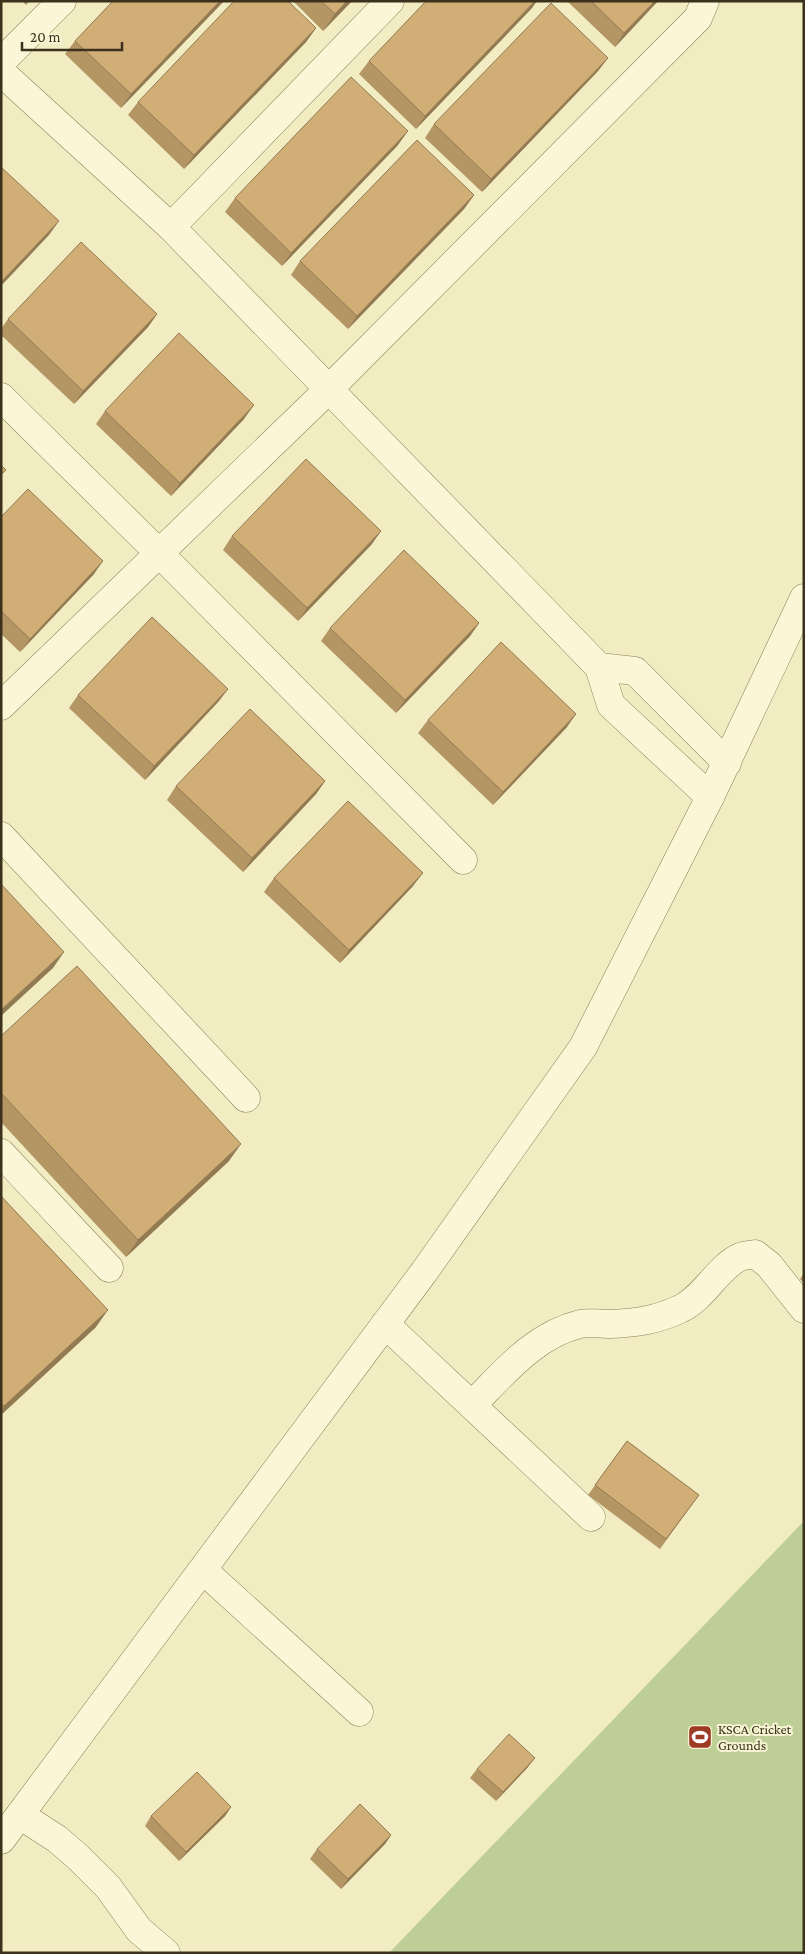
<svg xmlns="http://www.w3.org/2000/svg" width="805" height="1954" viewBox="0 0 805 1954" font-family="'Crimson Pro',serif">
	<style>
		.park { fill: #bdcf96 }
		.lines { fill: none; stroke-linecap: round; stroke-linejoin: round }
		.street-casing { stroke: #8c7e58; stroke-width: 29 }
		.street { stroke: #fbf7d6; stroke-width: 28 }
		.wall { fill: #b49665 }
		.shaded-wall { fill: #927a53 }
		.building { fill: #d1ae76; stroke: #927a53 }
		.labels { text-anchor: middle; stroke-width: 4; stroke-linejoin: round; paint-order: stroke }
		.poi-label { font-size: 14px; fill: #3b311d; stroke: #f7f4d3; text-anchor: start }
	</style>
	<rect width="100%" height="100%" fill="#f1ecc2"/>
	<path class="park" d="M804,1521v432h-415z"/>
	<g class="lines">
		<defs>
			<g id="street">
				<path d="M1,62l61,-61"/>
				<path d="M1,72l170,155 428,440 12,38 99,92"/>
				<path d="M171,227l219,-226"/>
				<path d="M1,397l159,157 303,306"/>
				<path d="M599,667l36,4 92,92"/>
				<path d="M1,706l328,-317 369,-371 7,-17"/>
				<path d="M1,836l245,262"/>
				<path d="M1,1153l108,115"/>
				<path d="M385,1324l206,193"/>
				<path d="M472,1405c31,-31 62,-70 108,-81 9,-2 21,0 30,0 26,-1 47,-4 70,-15 23,-10 39,-43 60,-52 5,-2 11,-2 15,-3l14,11 35,44"/>
				<path d="M203,1570l156,142"/>
				<path d="M20,1815l37,24 21,18 30,30 31,43 27,23"/>
				<path d="M1,1840l423,-568 159,-225 127,-250 94,-199"/>
			</g>
		</defs>
		<use href="#street" class="street-casing"/>
		<use href="#street" class="street"/>
	</g>
	<g class="wall">
		<path d="M22,1h8l-4,4z"/>
		<path d="M113,1h111l-103,107 -56,-54 10,-13z"/>
		<path d="M293,1h59l-29,30z"/>
		<path d="M567,1h91l-43,46z"/>
		<path d="M532,8l-116,121 -57,-55 10,-13z"/>
		<path d="M316,28l-10,14 -122,127 -56,-54 10,-13z"/>
		<path d="M608,58l-10,13 -116,121 -57,-54 9,-14z"/>
		<path d="M398,145l-116,121 -57,-54 10,-14z"/>
		<path d="M474,195l-10,14 -116,120 -57,-54 9,-14z"/>
		<path d="M157,314l-9,13 -74,77 -73,-69v-6l7,-10z"/>
		<path d="M105,411l139,8 -73,77 -75,-72z"/>
		<path d="M1,517l93,57 -74,78 -19,-18z"/>
		<path d="M232,536l140,8 -74,77 -75,-71z"/>
		<path d="M479,623l-9,13 -74,77 -75,-72 9,-13z"/>
		<path d="M228,689l-10,13 -73,78 -76,-72 9,-13z"/>
		<path d="M428,720l139,7 -74,78 -75,-72z"/>
		<path d="M325,781l-9,13 -73,78 -76,-72 9,-14z"/>
		<path d="M274,878l139,8 -73,77 -76,-71z"/>
		<path d="M1,1036l228,125 -103,96 -125,-135z"/>
		<path d="M1,1196l95,131 -95,88z"/>
		<path d="M804,1273v10l-4,-4z"/>
		<path d="M627,1441l72,54 -39,54 -72,-54z"/>
		<path d="M528,1767l-32,34 -26,-23 7,-9z"/>
		<path d="M231,1807l-6,9 -46,45 -34,-35 6,-10z"/>
		<path d="M391,1835l-6,9 -44,45 -31,-30 7,-10z"/>
	</g>
	<g class="shaded-wall">
		<path d="M220,1h4l-103,107 10,-14z"/>
		<path d="M347,1h5l-29,30 12,-17z"/>
		<path d="M535,1h2l-5,7 -116,121 9,-13z"/>
		<path d="M655,1h3l-43,46 9,-14z"/>
		<path d="M316,28l-10,14 -122,127 10,-14z"/>
		<path d="M608,58l-10,13 -116,121 9,-13z"/>
		<path d="M408,131l-10,14 -116,121 9,-13z"/>
		<path d="M474,195l-10,14 -116,120 9,-13z"/>
		<path d="M59,221l-10,14 -48,51v-4z"/>
		<path d="M157,314l-9,13 -74,77 9,-13z"/>
		<path d="M254,405l-10,14 -73,77 9,-13z"/>
		<path d="M381,531l-9,13 -74,77 9,-13z"/>
		<path d="M103,561l-9,13 -74,78 10,-13z"/>
		<path d="M479,623l-9,13 -74,77 9,-13z"/>
		<path d="M228,689l-10,13 -73,78 9,-14z"/>
		<path d="M576,714l-9,13 -74,78 10,-13z"/>
		<path d="M325,781l-9,13 -73,78 9,-14z"/>
		<path d="M423,873l-10,13 -73,77 9,-13z"/>
		<path d="M64,952l-11,16 -52,48v-6z"/>
		<path d="M241,1144l-12,17 -103,96 12,-17z"/>
		<path d="M108,1310l-12,17 -95,88v-4l3,-5z"/>
		<path d="M535,1758l-7,9 -32,34 7,-9z"/>
		<path d="M231,1807l-6,9 -46,45 7,-9z"/>
		<path d="M391,1835l-6,9 -44,45 7,-10z"/>
	</g>
	<g class="building">
		<path d="M113,1h107l-89,93 -56,-53z"/>
		<path d="M234,1h54l28,27 -122,127 -56,-53z"/>
		<path d="M321,1h26l-12,13z"/>
		<path d="M426,1h109l-110,115 -56,-55z"/>
		<path d="M591,1h64l-31,32z"/>
		<path d="M551,3l57,55 -117,121 -57,-55z"/>
		<path d="M351,77l57,54 -117,122 -56,-55z"/>
		<path d="M417,140l57,55 -117,121 -57,-55z"/>
		<path d="M1,167l58,54 -58,61z"/>
		<path d="M81,242l76,72 -74,77 -75,-72z"/>
		<path d="M179,333l75,72 -74,78 -75,-72z"/>
		<path d="M306,459l75,72 -74,77 -75,-72z"/>
		<path d="M1,465l5,5 -5,5z"/>
		<path d="M28,489l75,72 -73,78 -29,-28v-94z"/>
		<path d="M404,550l75,73 -74,77 -75,-72z"/>
		<path d="M152,617l76,72 -74,77 -76,-71z"/>
		<path d="M501,642l75,72 -73,78 -75,-72z"/>
		<path d="M250,709l75,72 -73,77 -76,-72z"/>
		<path d="M348,801l75,72 -74,77 -75,-72z"/>
		<path d="M1,884l63,68 -63,58z"/>
		<path d="M77,966l164,178 -103,96 -137,-147v-57z"/>
		<path d="M1,1196l107,114 -104,96 -3,-3z"/>
		<path d="M627,1441l72,54 -33,44 -71,-54z"/>
		<path d="M509,1734l26,24 -32,34 -26,-23z"/>
		<path d="M197,1772l34,35 -45,45 -35,-36z"/>
		<path d="M360,1804l31,31 -43,44 -31,-30z"/>
	</g>
	<defs>
		<symbol id="stadium-square" viewBox="-11 -11 22 22"><rect x="-9" y="-9" width="18" height="18" rx="4" fill="#9e3b25" stroke="#f7f4d3"/><path d="M0-5a6.5 5 0 1 0 0 10a6.5 5 0 1 0 0-10ZM-3.5-1.8h7v3.6h-7Z" fill="#fff"/></symbol>
	</defs>
	<g fill-rule="evenodd">
		<use href="#stadium-square" x="686" y="1723" width="28" height="28"/>
	</g>
	<g class="labels">
		<g class="poi-label">
			<text x="718" y="1734">KSCA Cricket<tspan x="718" dy="16">Grounds</tspan></text>
		</g>
	</g>
	<rect width="805" height="1954" fill="none" stroke="#3b311d" stroke-width="5"/>
	<path d="M22 42v8h100v-8" fill="none" stroke="#3b311d" stroke-width="2.5"/>
	<text x="30" y="42" font-size="15" fill="#3b311d" stroke="#f7f4d3" stroke-width="4" paint-order="stroke">20 m</text>
</svg>
